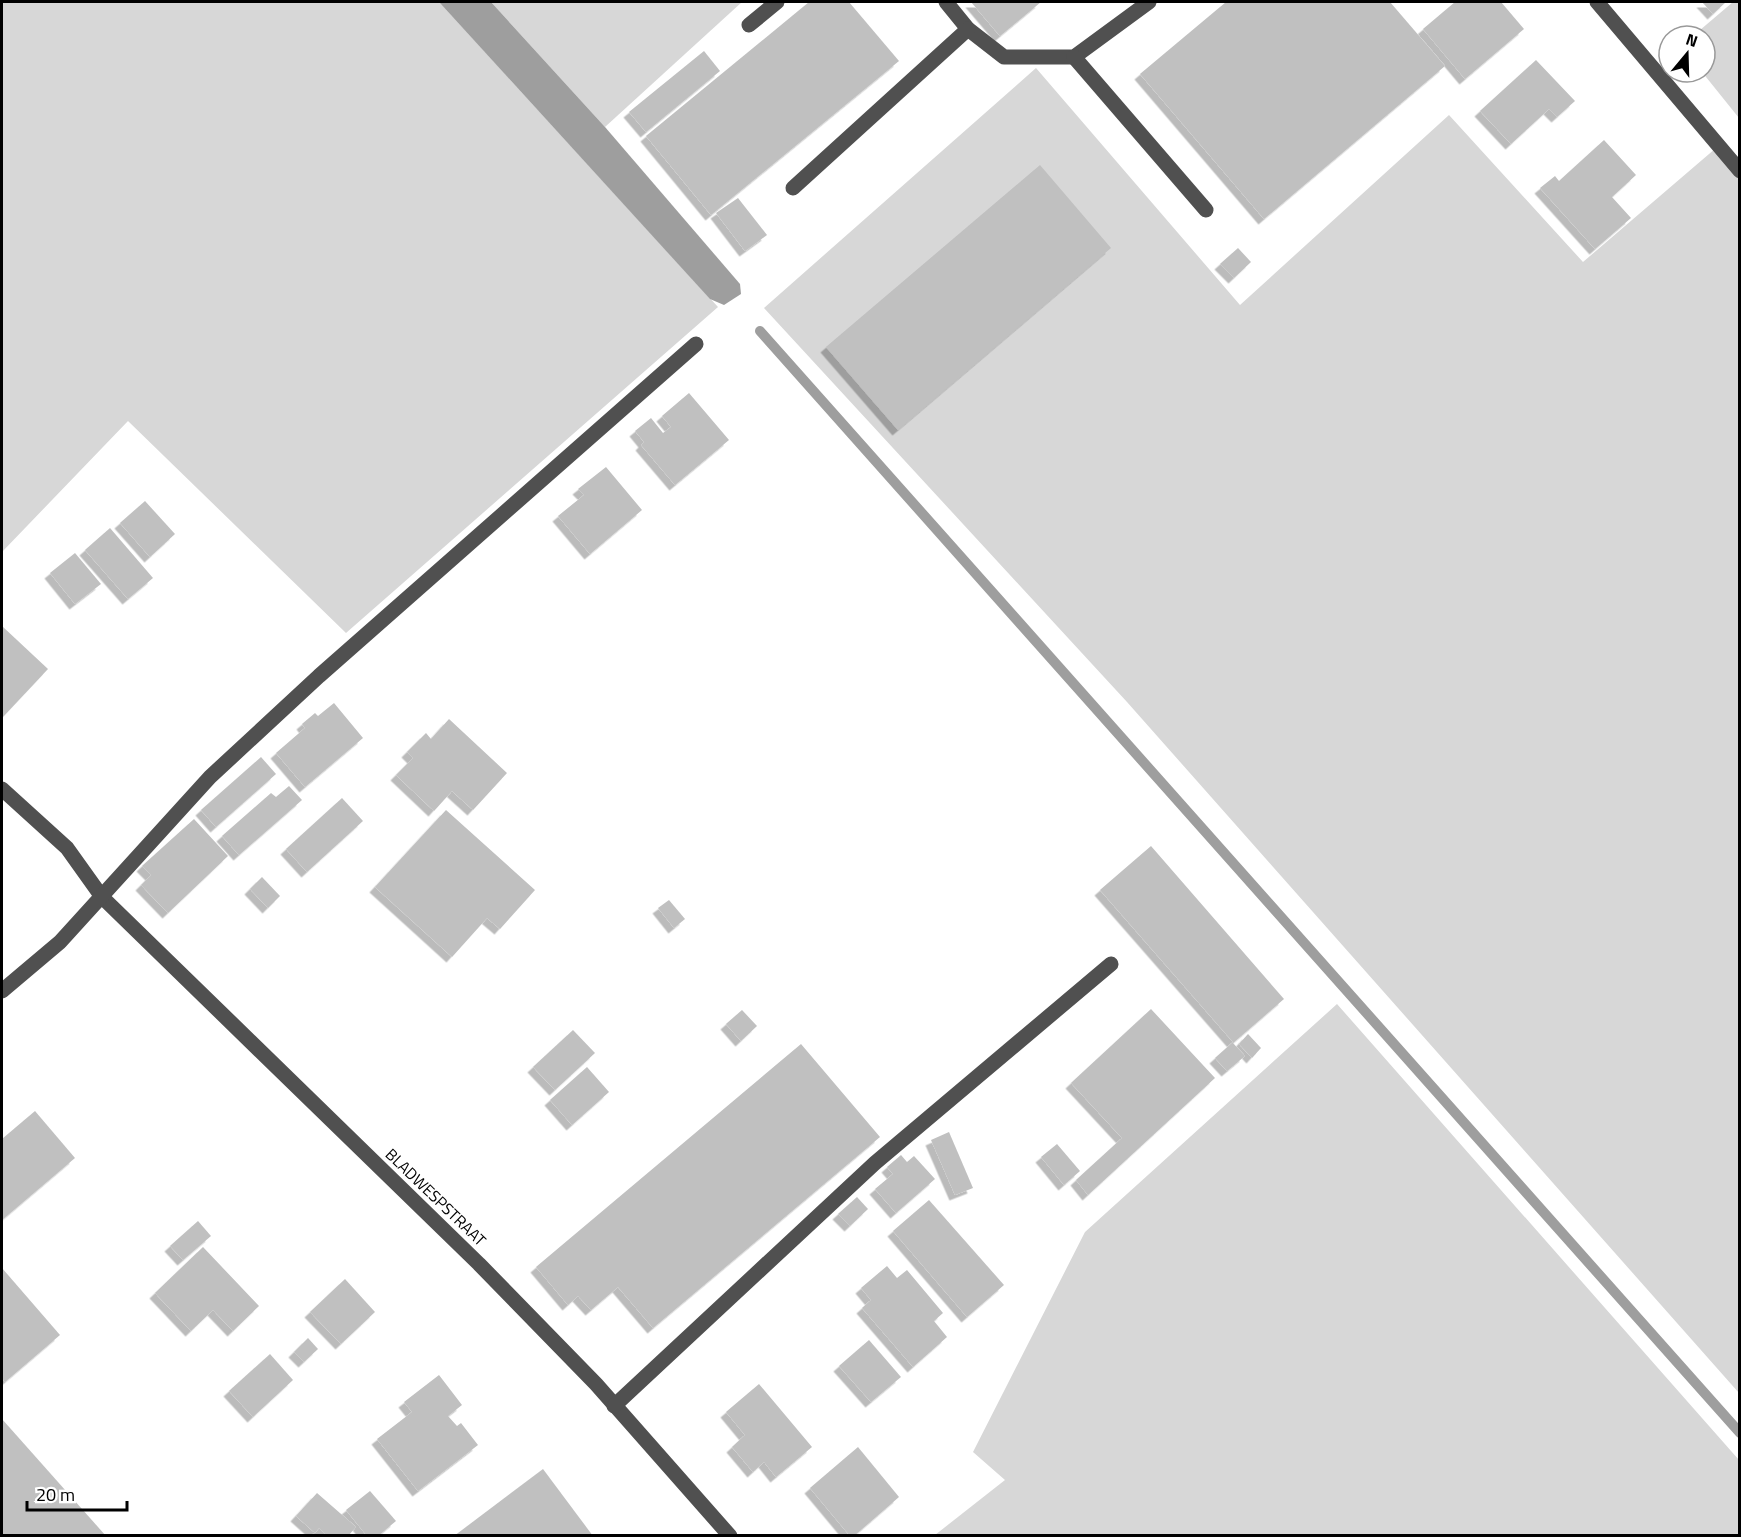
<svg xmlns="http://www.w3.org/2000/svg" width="1741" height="1537" viewBox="0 0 1741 1537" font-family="'Titillium Web',sans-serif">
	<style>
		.green { fill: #d7d7d7 }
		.water { fill: #9e9e9e }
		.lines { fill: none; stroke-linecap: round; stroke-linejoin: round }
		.stream { stroke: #9e9e9e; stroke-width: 10 }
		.building { fill: #c0c0c0; filter: url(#shadow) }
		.minor { stroke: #505050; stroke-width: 15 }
		.labels { text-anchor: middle; stroke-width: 4.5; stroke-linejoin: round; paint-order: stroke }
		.street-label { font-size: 16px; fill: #000; stroke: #fff }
	</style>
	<defs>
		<filter id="shadow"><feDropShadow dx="-5.5" dy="5.5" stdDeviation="0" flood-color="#0004"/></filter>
	</defs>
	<rect width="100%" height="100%" fill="#fff"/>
	<g class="green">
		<path d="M2,2h437l279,305 -372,326 -218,-212 -126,131z"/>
		<path d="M491,2h251l-137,125z"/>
		<path d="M1733,2h6v116l-37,-46h3v-36h-12z"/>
		<path d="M1036,68l204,237 209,-190 134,147 133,-114 24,28 -1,1217 -612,-691 -363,-394z"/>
		<path d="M1337,1004l402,456v75h-804l70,-55 -32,-28 112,-220z"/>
	</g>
	<path class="water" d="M439,2h52l114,125 135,157 1,10 -17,11 -14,-6z"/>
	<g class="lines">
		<path class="stream" d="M760,331l980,1102"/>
	</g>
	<g class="building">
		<path d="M809,2h40l50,59 -188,154 -65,-79z"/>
		<path d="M971,2h70l-41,34z"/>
		<path d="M1226,2h164l55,64 -181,153 -124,-145z"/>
		<path d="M1455,2h46l23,27 -59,50 -42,-50z"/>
		<path d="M1702,2h24l-13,12z"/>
		<path d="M704,51l16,20 -74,61 -17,-20z"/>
		<path d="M1536,60l39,41 -18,16 -8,-8 -38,35 -31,-33z"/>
		<path d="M1604,140l32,35 -24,22 19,21 -36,31 -55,-61 15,-12 4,5z"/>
		<path d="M1040,165l71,83 -213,182 -72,-83z"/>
		<path d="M738,198l29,37 -22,16 -29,-38z"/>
		<path d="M1238,248l13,14 -17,16 -14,-14z"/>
		<path d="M689,393l40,47 -54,45 -34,-40 3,-3 -9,-11 16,-13 12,15 8,-6 -9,-11z"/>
		<path d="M606,467l36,43 -52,44 -32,-38 26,-21 -6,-6z"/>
		<path d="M145,501l30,33 -25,23 -30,-34z"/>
		<path d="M110,528l43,50 -25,21 -43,-49z"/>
		<path d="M75,553l26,31 -26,20 -25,-31z"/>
		<path d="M2,626l46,43 -46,49z"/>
		<path d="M334,703l29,35 -58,49 -29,-34 29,-25 -3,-4 13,-11 3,3z"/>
		<path d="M449,719l58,54 -34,37 -21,-19 -18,20 -38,-36 17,-17 -6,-6 19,-19 5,6z"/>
		<path d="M261,757l15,17 -60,53 -15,-17z"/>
		<path d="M289,786l13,14 -63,55 -17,-19 49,-43 5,4z"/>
		<path d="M342,798l21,23 -56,51 -21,-23z"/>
		<path d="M446,810l89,80 -35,39 -13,-11 -35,39 -77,-70z"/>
		<path d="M194,819l34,37 -60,57 -27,-28 10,-10 -9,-9z"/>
		<path d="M1151,846l133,153 -51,44 12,13 -18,15 -12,-13 18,-16 -133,-152z"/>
		<path d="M262,877l18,19 -12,12 -18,-19z"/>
		<path d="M669,900l16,19 -11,9 -16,-20z"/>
		<path d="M1151,1009l64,69 -127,117 -12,-15 46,-42 -51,-55z"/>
		<path d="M742,1010l15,16 -16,15 -15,-17z"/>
		<path d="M573,1030l22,23 -40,37 -22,-23z"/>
		<path d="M1248,1034l13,14 -9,10 -13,-14z"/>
		<path d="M801,1044l79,93 -227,191 -35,-41 -27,23 -13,-14 -10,9 -32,-38z"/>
		<path d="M587,1067l22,25 -37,33 -22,-25z"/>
		<path d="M35,1111l40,47 -73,62v-81z"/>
		<path d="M949,1132l24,56 -18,7 -24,-55z"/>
		<path d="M1057,1144l23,27 -16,14 -23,-28z"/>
		<path d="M901,1155l6,7 7,-6 21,23 -39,34 -21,-24 18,-15 -6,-7z"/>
		<path d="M857,1197l11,12 -18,17 -12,-12z"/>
		<path d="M929,1200l75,85 -37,32 -74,-86z"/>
		<path d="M198,1221l13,15 -28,24 -13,-14z"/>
		<path d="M203,1247l56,59 -26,25 -20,-21 -22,21 -36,-38z"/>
		<path d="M887,1266l10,12 10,-8 36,43 -9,8 13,16 -34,30 -51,-59 9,-8 -10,-12z"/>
		<path d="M2,1268l58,67 -55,47 -3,-4z"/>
		<path d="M345,1279l30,33 -34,32 -31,-32z"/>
		<path d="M308,1338l10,11 -14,13 -10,-10z"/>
		<path d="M869,1340l32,37 -30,25 -32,-36z"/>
		<path d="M270,1354l23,26 -40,37 -24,-26z"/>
		<path d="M439,1375l23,30 -14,11 9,10 4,-3 17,22 -60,46 -41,-52 35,-27 -8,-10z"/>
		<path d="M759,1384l53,63 -36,30 -12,-15 -11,10 -21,-25 13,-12 -19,-23z"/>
		<path d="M2,1419l104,117h-104z"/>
		<path d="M858,1447l41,50 -45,39h-4l-40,-48z"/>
		<path d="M543,1469l50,67h-139z"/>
		<path d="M370,1491l26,30 -18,15h-11l-21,-26z"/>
		<path d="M317,1493l39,34 -8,9h-21l-8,-8 -4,5 -19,-17z"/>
	</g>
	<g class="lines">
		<g class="minor">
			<path d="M946,2l22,27 36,28h70l75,-55"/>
			<path d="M1597,2l143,169"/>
			<path d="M749,25l28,-23"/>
			<path d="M1074,57l132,153"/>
			<path d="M793,188l175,-159"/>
			<path d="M2,789l65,59 35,49 377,367 117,120 134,152"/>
			<path d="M2,991l58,-49 150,-165 109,-101 377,-332"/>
			<path d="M614,1406l261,-243 236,-199"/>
		</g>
	</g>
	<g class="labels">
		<g class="street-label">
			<text transform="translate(436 1197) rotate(44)" y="6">BLADWESPSTRAAT</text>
		</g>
	</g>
	<rect width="1741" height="1537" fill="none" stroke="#000000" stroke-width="6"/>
	<g transform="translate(1687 54) rotate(19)"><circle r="28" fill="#ffffff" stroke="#999999" stroke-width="1.5"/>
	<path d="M0-4.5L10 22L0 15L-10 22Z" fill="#000000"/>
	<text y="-9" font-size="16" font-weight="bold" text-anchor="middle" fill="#000000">N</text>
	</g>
	<path d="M27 1501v9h100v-9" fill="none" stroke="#000000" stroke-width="3"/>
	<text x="36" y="1501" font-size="18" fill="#000000" stroke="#ffffff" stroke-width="4.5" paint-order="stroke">20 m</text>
</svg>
